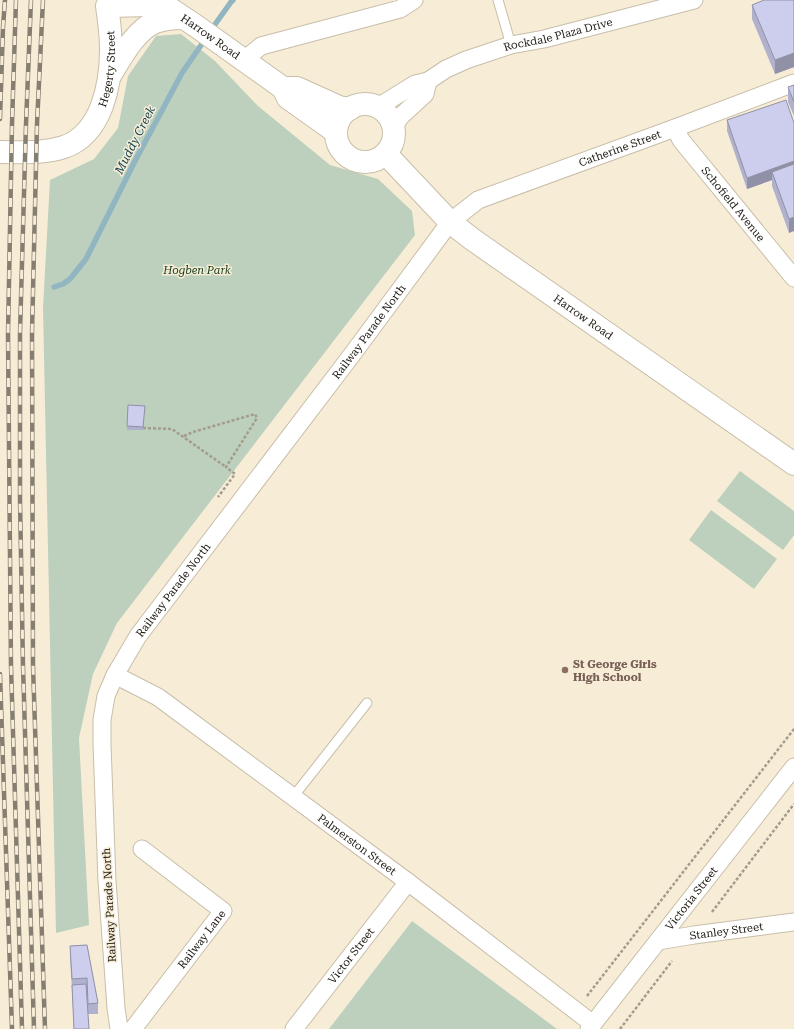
<svg xmlns="http://www.w3.org/2000/svg" width="794" height="1029" viewBox="0 0 794 1029" font-family="'Roboto Serif',serif">
	<style>
		.green { fill: #bcd0bd }
		.lines { fill: none; stroke-linecap: round; stroke-linejoin: round }
		.stream { stroke: #91b5c1; stroke-width: 5.5 }
		.service-casing { stroke: #c8bea9; stroke-width: 11 }
		.minor-casing { stroke: #c8bea9; stroke-width: 19 }
		.secondary-casing { stroke: #c8bea9; stroke-width: 24 }
		.path { stroke: #a39c8c; stroke-width: 2.5; stroke-dasharray: 3 2; stroke-linecap: butt }
		.service { stroke: #fff; stroke-width: 9 }
		.minor { stroke: #fff; stroke-width: 17 }
		.secondary { stroke: #fff; stroke-width: 22 }
		.rail-casing { stroke: #867f71; stroke-width: 4.5 }
		.rail { stroke: #f7edd7; stroke-width: 3; stroke-dasharray: 9; stroke-linecap: butt }
		.wall { fill: #b0b1cc }
		.shaded-wall { fill: #9090a6 }
		.building { fill: #cdceed; stroke: #9090a6 }
		.education-dot { fill: #8d6e63; stroke: #f7edd7; stroke-width: 1.5 }
		.labels { text-anchor: middle; stroke-width: 3; stroke-linejoin: round; paint-order: stroke }
		.street-label { font-size: 11px; fill: #1e1a13; stroke: #f7edd7 }
		.park-label { font-size: 11px; font-style: italic; fill: #113917; stroke: #f7edd7 }
		.education-label { font-size: 11px; font-weight: bold; fill: #785e54; stroke: #f7edd7; text-anchor: start }
		.water-label { font-size: 12px; font-style: italic; fill: #0d4251; stroke: #f7edd7 }
	</style>
	<rect width="100%" height="100%" fill="#f7edd7"/>
	<g class="green">
		<path d="M181,34l34,27 43,45 72,59 48,14 34,32 3,24 -298,388 -24,51 -14,64 10,187 -33,8 -13,-625 7,-128 44,-21 24,-31 10,-52 28,-40z"/>
		<path d="M740,471l54,40v24l-11,15 -66,-49z"/>
		<path d="M711,510l66,49 -23,30 -65,-49z"/>
		<path d="M412,921l145,108h-228z"/>
	</g>
	<g class="lines">
		<g class="stream">
			<path d="M211,30l20,-28 2,-2"/>
			<path d="M54,287l9,-3 7,-5 16,-20 49,-98 47,-88 24,-35"/>
		</g>
		<defs>
			<g id="service">
				<path d="M498,0l13,45"/>
				<path d="M293,797l74,-94"/>
			</g>
			<g id="minor">
				<path d="M244,60l17,-14 139,-37 14,-9"/>
				<path id="s1" d="M378,107l37,-23 13,-3 18,-12 20,-9 45,-15 33,-6 150,-39"/>
				<path d="M393,127l8,-11 24,-22 3,-13"/>
				<path id="s2" d="M675,128l6,12 113,138"/>
				<path id="s3" d="M115,675l43,22 250,185 185,142"/>
				<path id="s4" d="M658,941l36,-6 100,-13"/>
				<path id="s5" d="M119,1029l-3,-21 -9,-127 -5,-137v-24l4,-24 9,-21 23,-39 216,-284 96,-130 28,-22 197,-72 119,-45"/>
				<path id="s6" d="M133,1029l90,-118 -81,-62"/>
				<path id="s7" d="M294,1029l114,-147"/>
				<path id="s8" d="M589,1029l205,-262"/>
			</g>
			<g id="secondary">
				<path d="M111,74c11,-18 24,-43 44,-52 9,-3 19,-4 28,-4"/>
				<path d="M283,88h14l42,19 11,2"/>
				<circle cx="365" cy="133" r="29"/>
				<path id="s9" d="M0,152c22,0 42,2 64,-5 38,-13 47,-63 47,-98 0,-15 -2,-29 -4,-43l45,-1 17,3 27,18 87,62 5,10 48,34"/>
				<path id="s10" d="M386,154l64,68 22,17 322,225"/>
			</g>
		</defs>
		<use href="#service" class="service-casing"/>
		<use href="#minor" class="minor-casing"/>
		<use href="#secondary" class="secondary-casing"/>
		<g class="path">
			<path d="M143,428l29,1 54,38"/>
			<path d="M184,436l9,-4 62,-18 2,4 -31,49 9,7 -17,23"/>
			<path d="M712,912l82,-108"/>
			<path d="M587,996l207,-267"/>
			<path d="M620,1029l52,-68"/>
		</g>
		<use href="#service" class="service"/>
		<use href="#minor" class="minor"/>
		<use href="#secondary" class="secondary"/>
		<defs>
			<g id="rail">
				<path d="M16,0l-4,124 -4,211 3,331 11,363"/>
				<path d="M31,0l-5,124 -6,209v167l3,166 11,363"/>
				<path d="M43,0l-6,124 -5,209 1,333 12,363"/>
				<path d="M0,119l3,-92 2,-27"/>
				<path d="M0,674l12,355"/>
			</g>
		</defs>
		<use href="#rail" class="rail-casing"/>
		<use href="#rail" class="rail"/>
	</g>
	<g class="wall">
		<path d="M794,0v67l-19,7 -23,-55v-14z"/>
		<path d="M794,85v31l-6,-14v-15z"/>
		<path d="M727,120l67,3 -5,110 -17,-47v-6l-25,9 -20,-58z"/>
		<path d="M128,405l17,1 -2,24h-16z"/>
		<path d="M87,945l11,58v11h-10l-1,-25h-1l3,40h-15l-2,-39 -2,-33v-11z"/>
	</g>
	<g class="shaded-wall">
		<path d="M794,53v14l-19,7v-14z"/>
		<path d="M794,161v11h-22v8l-25,9v-11z"/>
		<path d="M794,217v14l-5,2v-14z"/>
	</g>
	<g class="building">
		<path d="M764,0h30v53l-19,7 -23,-55z"/>
		<path d="M794,85v17l-6,-15z"/>
		<path d="M786,100l8,23v38l-47,17 -20,-58z"/>
		<path d="M794,164v53l-5,2 -17,-47z"/>
		<path d="M128,405l17,1 -2,21 -16,-1z"/>
		<path d="M87,945l11,58 -10,1 -1,-26 -15,1 -2,-33z"/>
		<path d="M86,984l3,45h-15l-2,-44z"/>
	</g>
	<circle class="education-dot" cx="565" cy="670" r="4"/>
	<g class="labels">
		<g class="street-label">
			<text dy="4" stroke="none"><textPath href="#s1" startOffset="196">Rockdale Plaza Drive</textPath></text>
			<text dy="4" stroke="none"><textPath href="#s9" startOffset="336">Harrow Road</textPath></text>
			<text dy="4" stroke="none"><textPath href="#s9" startOffset="160">Hegerty Street</textPath></text>
			<text dy="4" stroke="none"><textPath href="#s5" startOffset="1107">Catherine Street</textPath></text>
			<text dy="4" stroke="none"><textPath href="#s2" startOffset="96">Schofield Avenue</textPath></text>
			<text dy="4" stroke="none"><textPath href="#s10" startOffset="257">Harrow Road</textPath></text>
			<text dy="4" stroke="none"><textPath href="#s5" startOffset="784">Railway Parade North</textPath></text>
			<text dy="4" stroke="none"><textPath href="#s5" startOffset="460">Railway Parade North</textPath></text>
			<text dy="4" stroke="none"><textPath href="#s3" startOffset="296">Palmerston Street</textPath></text>
			<text dy="4" stroke="none"><textPath href="#s8" startOffset="166">Victoria Street</textPath></text>
			<text transform="translate(109 905) rotate(-93)" y="4">Railway Parade North</text>
			<text dy="4" stroke="none"><textPath href="#s4" startOffset="69">Stanley Street</textPath></text>
			<text dy="4" stroke="none"><textPath href="#s6" startOffset="113">Railway Lane</textPath></text>
			<text dy="4" stroke="none"><textPath href="#s7" startOffset="93">Victor Street</textPath></text>
		</g>
		<g class="park-label">
			<text x="197" y="274">Hogben Park</text>
		</g>
		<g class="education-label">
			<text x="573" y="668">St George Girls<tspan x="573" dy="13">High School</tspan></text>
		</g>
		<g class="water-label">
			<text transform="translate(135 140) rotate(-63)" y="4">Muddy Creek</text>
		</g>
	</g>
</svg>
